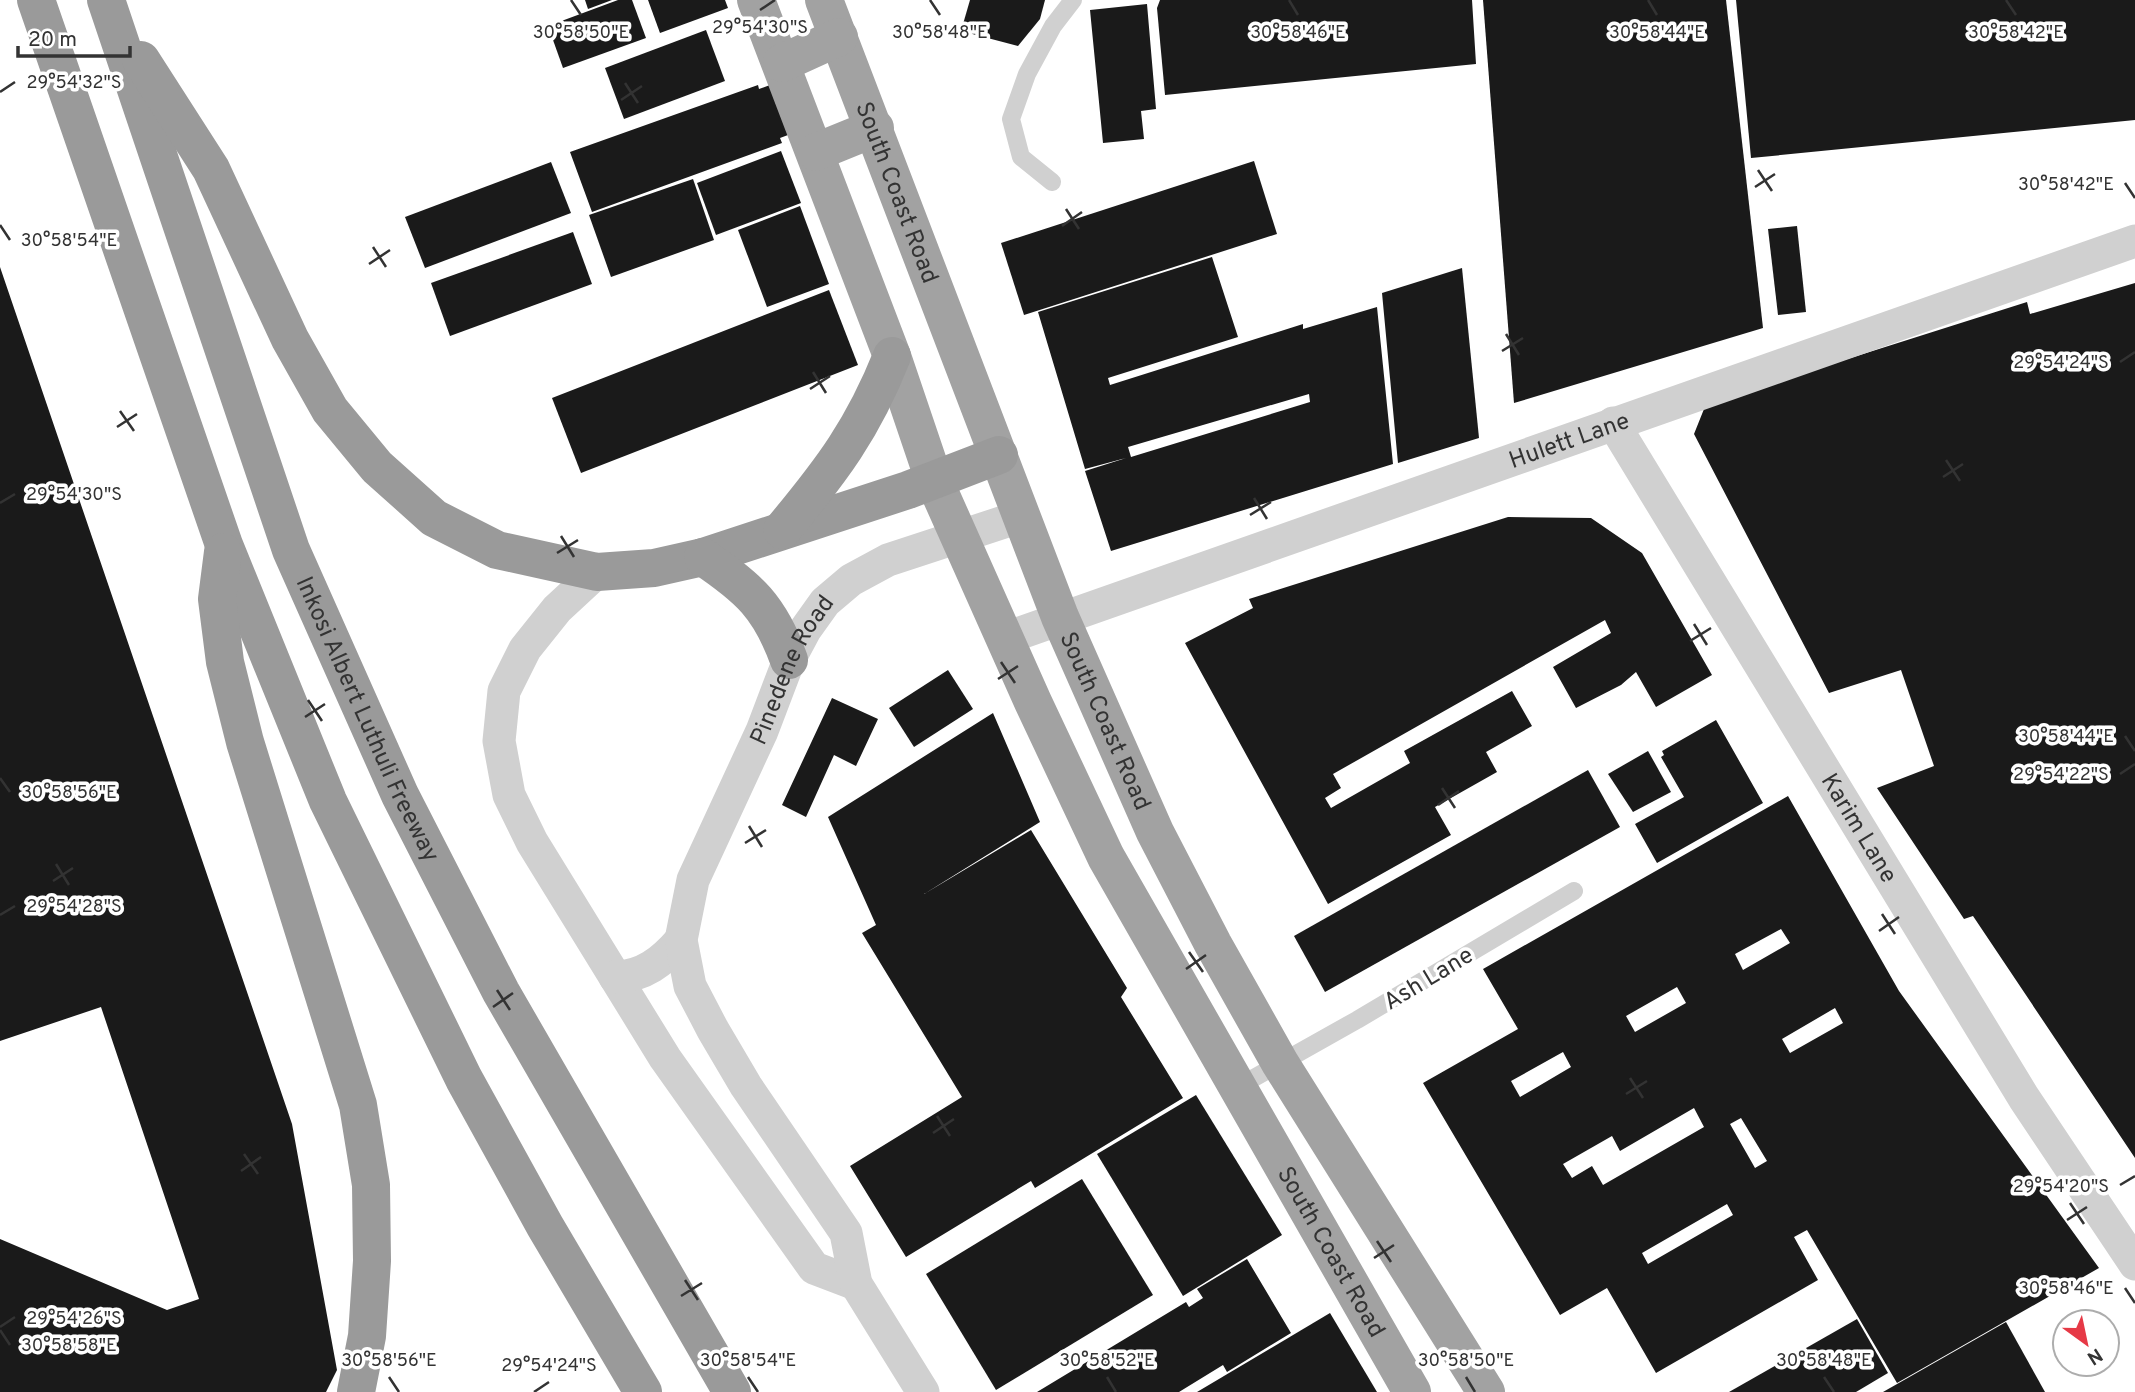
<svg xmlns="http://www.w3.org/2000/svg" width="2135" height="1392" viewBox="0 0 2135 1392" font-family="Overpass,sans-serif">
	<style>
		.building { fill: #1a1a1a; fill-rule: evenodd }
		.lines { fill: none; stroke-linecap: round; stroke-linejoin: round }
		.service { stroke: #d0d0d0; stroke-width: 18 }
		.minor { stroke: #d0d0d0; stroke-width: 33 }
		.trunk { stroke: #a2a2a2; stroke-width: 38 }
		.motorway { stroke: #9a9a9a; stroke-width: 38 }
		.ticks { fill: none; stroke: #333; stroke-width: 2.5 }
		.labels { text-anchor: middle; stroke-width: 7; stroke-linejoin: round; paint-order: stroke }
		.street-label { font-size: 24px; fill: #333; stroke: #fff }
		.ticks-label { font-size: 18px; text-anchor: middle; fill: #333; stroke: #fff; stroke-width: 7; stroke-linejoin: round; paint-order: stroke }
	</style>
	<rect width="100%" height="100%" fill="#fff"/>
	<g class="building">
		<path d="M585,0h27l-24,9z"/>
		<path d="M618,0h14l14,38 -83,30 -15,-42z"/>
		<path d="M648,0h77l3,8 -68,25z"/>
		<path d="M970,0h75l-5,19 -22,27 -57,-15z"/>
		<path d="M1160,0h312l4,64 -311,31 -8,-87z"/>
		<path d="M1483,0h243l37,328 -249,75z"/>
		<path d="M1736,0h399v120l-384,38z"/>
		<path d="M1147,4l9,105 -15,2 3,28 -41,4 -13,-133z"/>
		<path d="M706,30l19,51 -101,38 -19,-51z"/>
		<path d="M778,82l18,50 -16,6 2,5 -190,69 -22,-60 188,-67 1,4z"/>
		<path d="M781,151l20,52 -85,32 -19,-52z"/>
		<path d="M1254,161l23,73 -253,81 -23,-72z"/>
		<path d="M551,162l20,51 -146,55 -20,-51z"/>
		<path d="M693,179l21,61 -103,37 -22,-62z"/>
		<path d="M800,206l29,78 -62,23 -29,-77z"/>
		<path d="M1797,226l9,86 -28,3 -10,-86z"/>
		<path d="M573,232l19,52 -142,52 -19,-53z"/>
		<path d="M1212,257l26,80 -130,41 2,7 193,-61v5l74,-22 16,157 -282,87 -26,-80 41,-13 -41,11 -47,-157zM1309,394l1,8 -179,55 -3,-10z"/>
		<path d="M0,267l292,857 45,246 -11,22h-326v-153l167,71 32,-11 -98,-292 -101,34z"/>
		<path d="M1462,268l17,170 -81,25 -16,-170z"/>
		<path d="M2135,283v875l-162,-242 -9,3 -87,-131 57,-22 -33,-96 -72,23 -135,-259 12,-30 321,-102 3,12z"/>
		<path d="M829,290l29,75 -277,108 -29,-75z"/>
		<path d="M1508,517l83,1 51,35 70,122 -56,32 -20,-35 -15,13 -45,23 -23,-41 58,-34 -6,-13 -272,154 8,14 -16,10 6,10 79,-45 -6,-12 108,-60 20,35 -46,26 11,20 -62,35 16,28 -123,69 -143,-261 68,-35 -4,-9z"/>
		<path d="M948,670l25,39 -59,38 -25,-39z"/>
		<path d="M832,698l46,21 -22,47 -22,-11 -28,62 -24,-12z"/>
		<path d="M993,713l47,109 -116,72 107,-64 96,158 -6,9 62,101 -148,90 -4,-7 -125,76 -56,-91 112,-69 -100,-164 14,-8 -48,-108z"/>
		<path d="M1716,720l47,83 -106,60 -22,-39 49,-27 -23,-40 3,-2 -2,-4z"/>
		<path d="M1648,751l23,41 -38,20 -25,-38z"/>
		<path d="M1588,770l32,57 -295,165 -31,-56z"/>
		<path d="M1788,796l111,195 200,277 -202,115 -90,-153 -13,7 24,43 -162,93 -49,-85 -47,27 -137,-232 95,-54 -35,-60zM1781,929l9,14 -47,27 -8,-16zM1677,987l9,16 -51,29 -9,-16zM1835,1008l8,15 -53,30 -8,-14zM1563,1052l8,15 -51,30 -9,-16zM1694,1108l10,19 -101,58 -11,-19 -20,12 -9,-14 49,-28 8,15zM1741,1118l26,43 -12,7 -25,-44zM1727,1204l6,11 -85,49 -6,-11z"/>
		<path d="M1196,1095l86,140 -99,61 -86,-142z"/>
		<path d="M1082,1179l71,116 -157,95 -70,-116z"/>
		<path d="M1247,1259l44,74 -64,39 -4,-7 -44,27h-142l149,-90 3,5 14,-9 -6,-9z"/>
		<path d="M1330,1313l47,79h-180z"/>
		<path d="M1857,1319l31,54 -32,19h-127z"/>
		<path d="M2006,1322l39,70h-162z"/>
	</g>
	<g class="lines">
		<g class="service">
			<path d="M1052,182l-31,-25 -10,-38 16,-45 26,-48 20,-26"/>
			<path d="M1236,1088l121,-68 217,-129"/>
		</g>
		<g class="minor">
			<path id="s1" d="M1613,423l411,675 111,166"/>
			<path d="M597,572l-40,37 -32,40 -21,42 -5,50 10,54 23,47 133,216 149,210 42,16"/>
			<path id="s2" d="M1003,639l1132,-398"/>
			<path d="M615,977c28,0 48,-16 66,-37"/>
			<path id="s3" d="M923,1392l-67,-108 -10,-51 -100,-147 -33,-56 -23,-44 -9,-46 12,-60 69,-149 27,-71 16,-30 20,-28 26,-22 37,-20 134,-44"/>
		</g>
		<g class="trunk">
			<path id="s4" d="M756,0l136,356 42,124 99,222 73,155 306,535"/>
			<path id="s5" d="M824,0l236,617 95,215 58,112 67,119 206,329"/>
			<path d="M782,63l57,-26"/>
			<path d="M816,152l59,-24"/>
		</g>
		<g class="motorway">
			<path d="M36,0l188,545 104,256 136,278 81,147 98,166"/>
			<path id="s6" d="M106,0l185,550 109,245 101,197 231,400"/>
			<path d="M141,60l70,109 79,170 40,71 47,57 57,51 63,32 100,22 57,-4 49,-11 205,-67 91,-35"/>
			<path d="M782,530c50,-60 81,-101 110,-174"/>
			<path d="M223,552l-6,47 8,63 20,80 113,363 13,80 1,76 -5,75 -11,56"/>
			<path d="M703,557c46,31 67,50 86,103"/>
		</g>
	</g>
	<path class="ticks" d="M571,0l10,15M930,0l10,15M1289,0l9,15M1648,0l9,15M2006,0l10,15M760,10l15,-10M625,83l13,20M0,92l15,-10M621,100l21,-14M1758,170l14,21M2125,183l10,15M1755,187l20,-13M1066,209l13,20M0,225l10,15M1062,226l20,-14M373,247l13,20M369,264l21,-14M1506,334l13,21M1502,351l21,-13M2120,362l15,-10M813,372l13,21M810,389l20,-13M120,411l14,20M117,427l20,-13M1946,460l14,21M1943,477l20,-13M1254,498l13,21M0,503l15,-9M1250,515l21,-13M561,536l13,21M557,553l21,-13M1694,624l13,21M1690,641l21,-13M1001,662l14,21M998,679l20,-13M308,700l14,21M305,717l20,-13M2125,736l10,15M2120,774l15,-10M0,778l10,14M1442,788l13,20M1438,805l21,-14M749,826l13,21M745,843l21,-13M56,864l13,21M53,881l20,-13M1882,914l13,20M0,915l15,-9M1879,931l20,-14M1189,952l14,20M1186,969l20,-14M497,990l13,20M493,1007l20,-14M1630,1078l13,20M1626,1094l21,-13M937,1116l13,20M933,1133l21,-14M244,1154l14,20M241,1171l20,-14M2120,1185l15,-9M2070,1203l14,21M2067,1220l20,-13M1377,1241l14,21M1374,1258l20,-13M685,1280l13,20M2125,1288l10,15M681,1296l21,-13M0,1327l15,-10M0,1330l10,15M389,1377l10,15M748,1377l10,15M1107,1377l9,15M1466,1377l9,15M1824,1377l10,15M534,1392l15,-10"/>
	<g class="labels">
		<g class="street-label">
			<text dy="8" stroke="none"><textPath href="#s5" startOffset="206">South Coast Road</textPath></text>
			<text dy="8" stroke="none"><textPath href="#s2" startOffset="600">Hulett Lane</textPath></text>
			<text dy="8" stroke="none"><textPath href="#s3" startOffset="812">Pinedene Road</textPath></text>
			<text dy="8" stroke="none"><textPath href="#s6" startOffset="766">Inkosi Albert Luthuli Freeway</textPath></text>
			<text dy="8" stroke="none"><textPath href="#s5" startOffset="774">South Coast Road</textPath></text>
			<text dy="8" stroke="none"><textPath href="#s1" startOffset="474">Karim Lane</textPath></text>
			<text transform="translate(1428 978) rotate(-31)" y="8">Ash Lane</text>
			<text dy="8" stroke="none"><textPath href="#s4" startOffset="1381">South Coast Road</textPath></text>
		</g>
	</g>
	<g class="ticks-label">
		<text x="760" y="33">29°54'30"S</text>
		<text x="581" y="38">30°58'50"E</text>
		<text x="940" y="38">30°58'48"E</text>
		<text x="1298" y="38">30°58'46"E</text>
		<text x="1657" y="38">30°58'44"E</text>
		<text x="2016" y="38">30°58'42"E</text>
		<text x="74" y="88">29°54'32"S</text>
		<text x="2066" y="190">30°58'42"E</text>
		<text x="69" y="246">30°58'54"E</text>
		<text x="2061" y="368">29°54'24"S</text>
		<text x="74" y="500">29°54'30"S</text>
		<text x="2066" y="742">30°58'44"E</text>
		<text x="2061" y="780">29°54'22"S</text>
		<text x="69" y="798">30°58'56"E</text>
		<text x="74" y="912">29°54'28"S</text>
		<text x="2061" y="1192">29°54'20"S</text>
		<text x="2066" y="1294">30°58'46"E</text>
		<text x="74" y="1324">29°54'26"S</text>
		<text x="69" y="1351">30°58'58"E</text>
		<text x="389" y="1366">30°58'56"E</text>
		<text x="748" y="1366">30°58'54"E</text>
		<text x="1107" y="1366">30°58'52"E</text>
		<text x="1466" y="1366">30°58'50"E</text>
		<text x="1824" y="1366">30°58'48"E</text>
		<text x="549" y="1371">29°54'24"S</text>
	</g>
	<g transform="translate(2086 1343) rotate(147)"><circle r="33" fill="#ffffff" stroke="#adadad" stroke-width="2"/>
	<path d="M0-5L12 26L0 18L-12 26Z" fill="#e63946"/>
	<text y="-10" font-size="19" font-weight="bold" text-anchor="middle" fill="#333333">N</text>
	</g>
	<path d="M18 46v10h112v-10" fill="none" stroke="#333333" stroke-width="3.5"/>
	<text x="28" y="46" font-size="21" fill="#333333" stroke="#ffffff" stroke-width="5" paint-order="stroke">20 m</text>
</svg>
